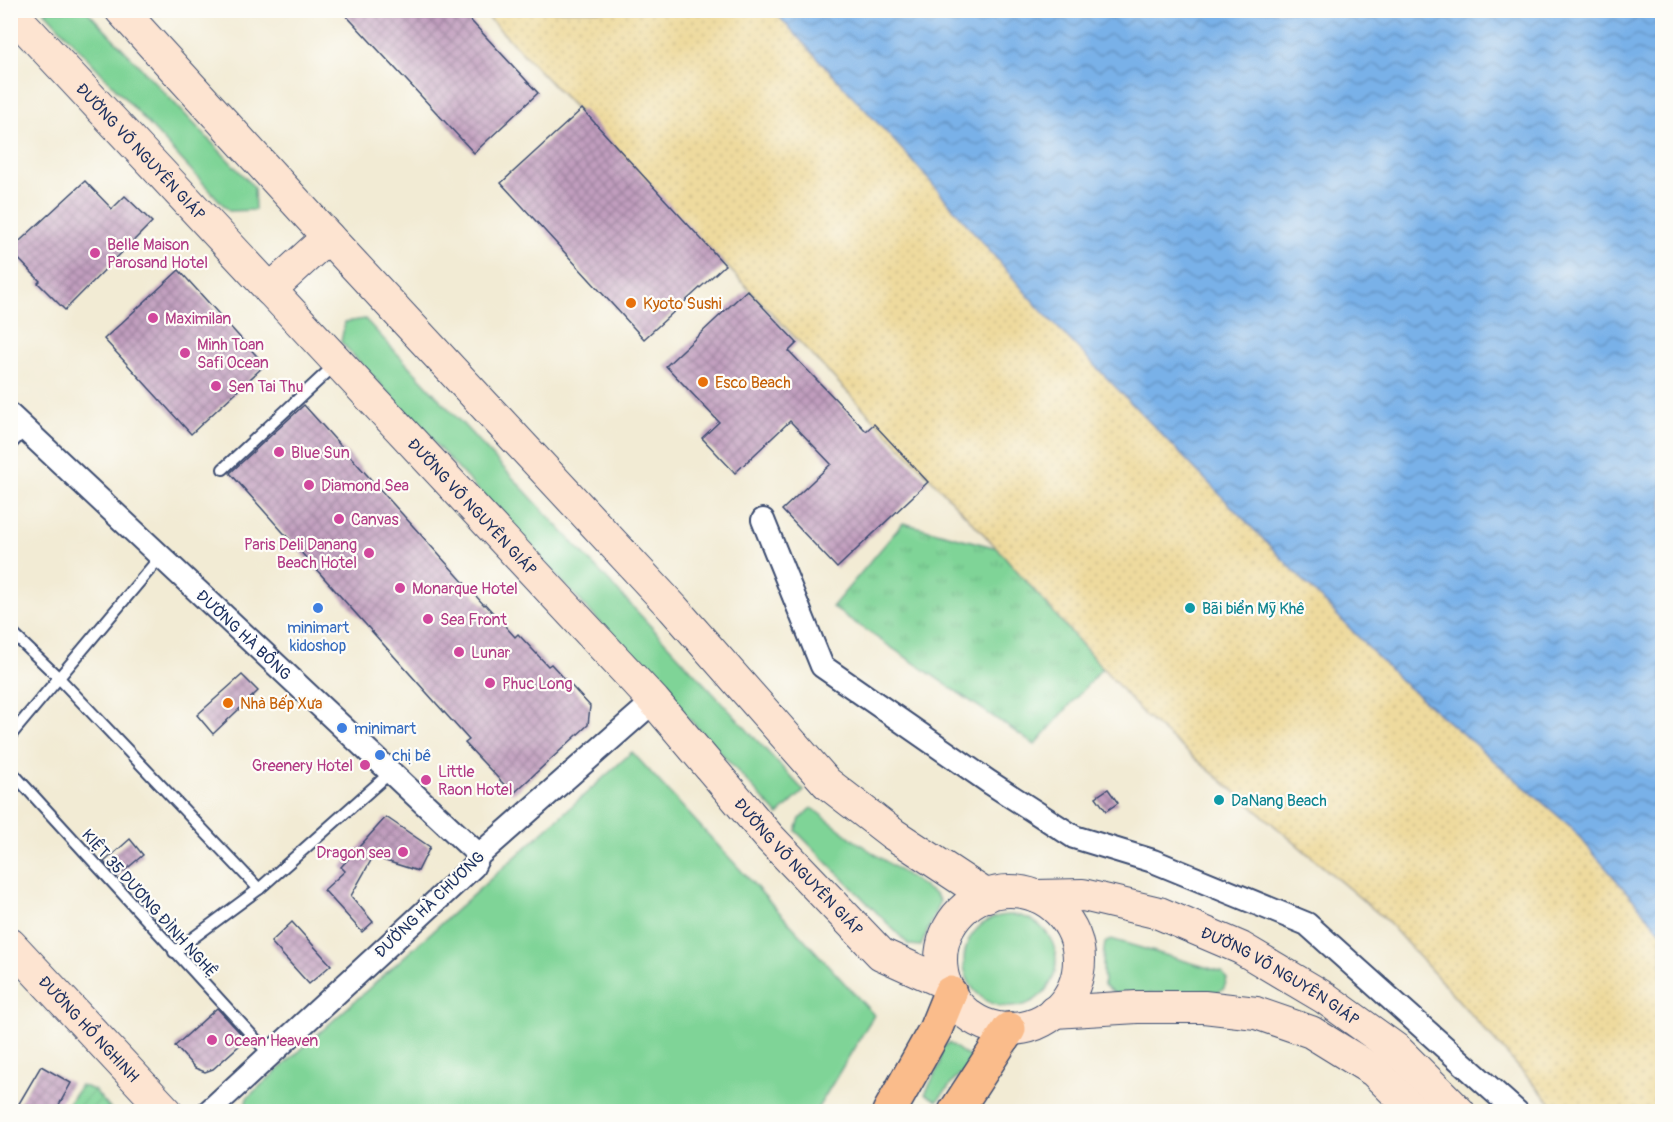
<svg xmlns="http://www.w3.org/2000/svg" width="1673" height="1122" viewBox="0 0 1673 1122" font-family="Pangolin,sans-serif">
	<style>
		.grass { fill: #7fd497; stroke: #4d827a; stroke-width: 1.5 }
		.sand { fill: url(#sand-dots); stroke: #84847e; stroke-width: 1.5 }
		.park { fill: url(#park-tufts); stroke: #4d827a; stroke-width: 1.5 }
		.garden { fill: url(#garden-furrows); stroke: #4d827a; stroke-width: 1.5 }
		.water { fill: url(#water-waves); stroke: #4a70a3; stroke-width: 1.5 }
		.building { fill: url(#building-cross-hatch) }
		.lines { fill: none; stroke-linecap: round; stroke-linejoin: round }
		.lane-casing { stroke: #3b4b70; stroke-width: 14 }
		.street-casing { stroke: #3b4b70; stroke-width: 26 }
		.secondary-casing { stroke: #3b4b70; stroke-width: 34 }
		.primary-casing { stroke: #3b4b70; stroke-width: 36 }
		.lane { stroke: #fff; stroke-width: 10 }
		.street { stroke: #fff; stroke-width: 22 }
		.secondary { stroke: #fde4d1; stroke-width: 32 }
		.primary { stroke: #fabc8b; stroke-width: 33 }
		.hotel-dot { fill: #d1479c; stroke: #fdfcf7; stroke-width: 2 }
		.food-dot { fill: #e8710a; stroke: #fdfcf7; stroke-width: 2 }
		.shop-dot { fill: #3f7fe0; stroke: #fdfcf7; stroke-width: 2 }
		.culture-dot { fill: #0f9aa8; stroke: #fdfcf7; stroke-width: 2 }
		.labels { text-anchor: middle; stroke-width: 4.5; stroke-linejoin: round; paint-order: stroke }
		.street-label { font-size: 16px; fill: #1b2f5e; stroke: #fdfcf7 }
		.hotel-label { font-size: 16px; fill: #b23c85; stroke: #fdfcf7; text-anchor: start }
		.food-label { font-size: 16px; fill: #c56008; stroke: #fdfcf7; text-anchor: start }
		.culture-label { font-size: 16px; fill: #0d838f; stroke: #fdfcf7; text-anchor: start }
		.shop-label { font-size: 16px; fill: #366cbe; stroke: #fdfcf7; text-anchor: start }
	</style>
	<defs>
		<pattern id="sand-dots" width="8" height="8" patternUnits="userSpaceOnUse" patternTransform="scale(1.5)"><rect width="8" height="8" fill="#eeda9e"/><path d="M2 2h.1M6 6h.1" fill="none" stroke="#ccbb8a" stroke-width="1.8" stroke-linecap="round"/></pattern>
		<pattern id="park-tufts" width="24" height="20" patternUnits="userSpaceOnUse" patternTransform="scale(1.5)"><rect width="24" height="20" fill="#7fd497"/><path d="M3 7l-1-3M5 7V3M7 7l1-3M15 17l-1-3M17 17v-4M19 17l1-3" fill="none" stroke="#6db685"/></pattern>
		<pattern id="garden-furrows" width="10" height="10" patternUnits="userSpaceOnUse" patternTransform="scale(1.5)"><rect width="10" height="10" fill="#7fd497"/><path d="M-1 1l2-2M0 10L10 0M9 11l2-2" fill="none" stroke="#6db685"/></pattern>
		<pattern id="water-waves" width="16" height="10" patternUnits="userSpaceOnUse" patternTransform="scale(1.5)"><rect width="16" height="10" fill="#79b1e8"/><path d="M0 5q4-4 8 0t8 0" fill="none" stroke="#6290bf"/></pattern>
		<pattern id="building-cross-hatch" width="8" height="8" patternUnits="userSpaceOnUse" patternTransform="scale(1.5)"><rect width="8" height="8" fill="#c19ebe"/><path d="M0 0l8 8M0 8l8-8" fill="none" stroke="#9c819e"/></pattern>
	</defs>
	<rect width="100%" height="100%" fill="#fdfcf7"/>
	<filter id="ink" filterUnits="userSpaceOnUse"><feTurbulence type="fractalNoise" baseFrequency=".0167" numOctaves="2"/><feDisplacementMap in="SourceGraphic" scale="12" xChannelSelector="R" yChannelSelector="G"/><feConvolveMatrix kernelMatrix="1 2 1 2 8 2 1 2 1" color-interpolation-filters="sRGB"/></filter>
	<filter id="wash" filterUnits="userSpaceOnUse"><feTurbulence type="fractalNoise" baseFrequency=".008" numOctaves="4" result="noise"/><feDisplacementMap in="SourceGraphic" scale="24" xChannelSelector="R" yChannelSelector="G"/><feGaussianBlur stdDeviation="1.35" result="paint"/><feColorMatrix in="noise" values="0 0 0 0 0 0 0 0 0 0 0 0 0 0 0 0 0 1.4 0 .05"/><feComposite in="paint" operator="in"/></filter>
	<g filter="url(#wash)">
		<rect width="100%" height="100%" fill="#f2ebd4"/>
		<g class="grass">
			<path d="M44,11h43l167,176 1,23 -26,1z"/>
			<path d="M365,319l439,472 -26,24 -437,-473 4,-20z"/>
			<path d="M632,752l242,263 -58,96h-572l3,-13z"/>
			<path d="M812,808l42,32 82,55 4,6 -19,45 -12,-1 -113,-114 4,-12z"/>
			<circle cx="1010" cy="961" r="46"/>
			<path d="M1111,939l111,33 5,7 -3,9 -6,4 -102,2 -12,-9c-1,-13 -2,-28 1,-42z"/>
			<path d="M949,1043l23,16v9l-15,9 -20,24 -12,-7 15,-30 1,-15z"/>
		</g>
		<path class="sand" d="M482,11h292l137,148 128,149 362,373 169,145 92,107v178h-104l-172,-191 -241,-204 -148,-168z"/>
		<path class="park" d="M903,523l94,25 105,120 -67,77 -203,-138z"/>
		<path class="garden" d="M80,1085l14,5 18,21h-48z"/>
		<path class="water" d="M774,11h888v922l-92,-107 -169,-145 -362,-373 -128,-149z"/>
		<g id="blocks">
			<g class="building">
				<path d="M341,10h120l77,83 -64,60z"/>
				<path d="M582,109l143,156 -81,74 -143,-156z"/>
				<path d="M85,181l27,28 13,-13 27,26 -87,88 -27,-27 2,-2 -30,-31z"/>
				<path d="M179,270l86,95 -74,69 -87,-95z"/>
				<path d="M747,290l50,53 -8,8 77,80 8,-7 54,58 -91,86 -55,-58 49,-46 -41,-43 -55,52 -33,-35 17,-16 -53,-56z"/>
				<path d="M304,405l180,200 1,-1 30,33 3,-3 30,32 3,-2 39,42 -2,19 -75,69 -48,-51 4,-3 -239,-267z"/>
				<path d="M242,675l16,16 -45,43 -16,-19z"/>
				<path d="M1108,789l10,14 -12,8 -10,-14z"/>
				<path d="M386,817l44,30 -12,24 -45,-14 -22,39 22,26 -11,10 -38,-42 21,-19 -4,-4z"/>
				<path d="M130,839l13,16 -26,22 -13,-15z"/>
				<path d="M292,922l39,43 -22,19 -38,-42z"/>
				<path d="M217,1008l26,28 -1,7 -29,26 -8,3 -10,-4 -20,-22z"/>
				<path d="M41,1066l30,17 -16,29h-41z"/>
			</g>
		</g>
	</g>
	<g filter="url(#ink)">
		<use href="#blocks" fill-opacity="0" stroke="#3b4b70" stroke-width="1.5"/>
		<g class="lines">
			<defs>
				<g id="lane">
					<path d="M10,445l16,-16"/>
					<path d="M223,469l114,-106"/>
					<path d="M10,631l49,47 200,211"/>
					<path d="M10,736l151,-180"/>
					<path d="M10,770l259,284"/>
					<path d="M174,952l85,-63 132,-117"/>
				</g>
				<g id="street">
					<path id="s1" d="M10,415l469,440"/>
					<path d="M763,520l59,146 167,116 85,55 79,24 154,63 210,188"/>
					<path d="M208,1112l265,-245 6,-12 175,-154"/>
				</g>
				<g id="secondary">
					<path d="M121,10l207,227 345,371 154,175 66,51 94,62"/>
					<path id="s2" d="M10,11l644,690 115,136 112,117 64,29"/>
					<path d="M270,290l58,-53"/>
					<circle cx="1010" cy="960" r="69"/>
					<path id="s3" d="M1036,896l47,-1 76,18 82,35 84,50 72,52 62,62"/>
					<path id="s4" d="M10,944l157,168"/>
					<path d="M1054,1012l83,-5h67l52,6 55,19 63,39 41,41"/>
				</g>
				<g id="primary">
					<path d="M889,1112l46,-82 15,-37"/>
					<path d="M955,1112l54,-83"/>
				</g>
			</defs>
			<use href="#lane" class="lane-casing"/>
			<use href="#street" class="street-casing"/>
			<use href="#secondary" class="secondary-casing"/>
			<use href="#primary" class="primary-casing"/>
			<use href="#lane" class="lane"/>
			<use href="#street" class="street"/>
			<use href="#secondary" class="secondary"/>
			<use href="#primary" class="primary"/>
		</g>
	</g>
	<g class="hotel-dot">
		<circle cx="95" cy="253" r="6"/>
		<circle cx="153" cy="318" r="6"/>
		<circle cx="185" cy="353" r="6"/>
		<circle cx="216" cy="386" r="6"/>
		<circle cx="279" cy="452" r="6"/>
		<circle cx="309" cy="485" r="6"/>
		<circle cx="339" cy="519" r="6"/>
		<circle cx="369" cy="553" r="6"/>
		<circle cx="400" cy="588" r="6"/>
		<circle cx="428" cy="619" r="6"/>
		<circle cx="459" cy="652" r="6"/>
		<circle cx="490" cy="683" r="6"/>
		<circle cx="365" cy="765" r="6"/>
		<circle cx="426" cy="780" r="6"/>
		<circle cx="403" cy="852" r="6"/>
		<circle cx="212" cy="1040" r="6"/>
	</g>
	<g class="food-dot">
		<circle cx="631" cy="303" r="6"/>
		<circle cx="703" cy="382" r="6"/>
		<circle cx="228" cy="703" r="6"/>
	</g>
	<g class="shop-dot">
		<circle cx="318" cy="608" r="6"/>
		<circle cx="342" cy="728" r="6"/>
		<circle cx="380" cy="755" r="6"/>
	</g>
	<g class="culture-dot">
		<circle cx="1190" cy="608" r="6"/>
		<circle cx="1219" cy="800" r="6"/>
	</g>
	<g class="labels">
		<g class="street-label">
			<text dy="6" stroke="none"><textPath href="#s2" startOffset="192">ĐƯỜNG VÕ NGUYÊN GIÁP</textPath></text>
			<text dy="6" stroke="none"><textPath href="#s2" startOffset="678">ĐƯỜNG VÕ NGUYÊN GIÁP</textPath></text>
			<text dy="6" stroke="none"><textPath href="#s1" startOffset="321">ĐƯỜNG HÀ BỔNG</textPath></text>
			<text dy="6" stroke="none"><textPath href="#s2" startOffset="1164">ĐƯỜNG VÕ NGUYÊN GIÁP</textPath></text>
			<text transform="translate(150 903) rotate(48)" y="6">KIỆT 35 DƯƠNG ĐÌNH NGHỆ</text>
			<text transform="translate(429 904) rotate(-44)" y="6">ĐƯỜNG HÀ CHƯƠNG</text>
			<text dy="6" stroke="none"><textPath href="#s3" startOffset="262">ĐƯỜNG VÕ NGUYÊN GIÁP</textPath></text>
			<text dy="6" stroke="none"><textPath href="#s4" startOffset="116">ĐƯỜNG HỒ NGHINH</textPath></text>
		</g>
		<g class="hotel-label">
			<text x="107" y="250">Belle Maison<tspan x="107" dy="18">Parosand Hotel</tspan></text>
			<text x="165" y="324">Maximilan</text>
			<text x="197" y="350">Minh Toan<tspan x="197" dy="18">Safi Ocean</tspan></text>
			<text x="228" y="392">Sen Tai Thu</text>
			<text x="291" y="458">Blue Sun</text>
			<text x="321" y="491">Diamond Sea</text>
			<text x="351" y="525">Canvas</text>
			<text x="357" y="550" text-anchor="end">Paris Deli Danang<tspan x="357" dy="18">Beach Hotel</tspan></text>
			<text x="412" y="594">Monarque Hotel</text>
			<text x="440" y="625">Sea Front</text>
			<text x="471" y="658">Lunar</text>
			<text x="502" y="689">Phuc Long</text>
			<text x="353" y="771" text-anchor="end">Greenery Hotel</text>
			<text x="438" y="777">Little<tspan x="438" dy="18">Raon Hotel</tspan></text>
			<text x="391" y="858" text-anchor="end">Dragon sea</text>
			<text x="224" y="1046">Ocean Heaven</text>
		</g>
		<g class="food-label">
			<text x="643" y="309">Kyoto Sushi</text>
			<text x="715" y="388">Esco Beach</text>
			<text x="240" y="709">Nhà Bếp Xưa</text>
		</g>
		<g class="culture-label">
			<text x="1202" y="614">Bãi biển Mỹ Khê</text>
			<text x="1231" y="806">DaNang Beach</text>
		</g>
		<g class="shop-label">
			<text x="318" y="633" text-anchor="middle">minimart<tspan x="318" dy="18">kidoshop</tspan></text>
			<text x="354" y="734">minimart</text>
			<text x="392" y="761">chị bê</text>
		</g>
	</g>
	<rect width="1673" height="1122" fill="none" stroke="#fdfcf7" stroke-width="36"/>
</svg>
